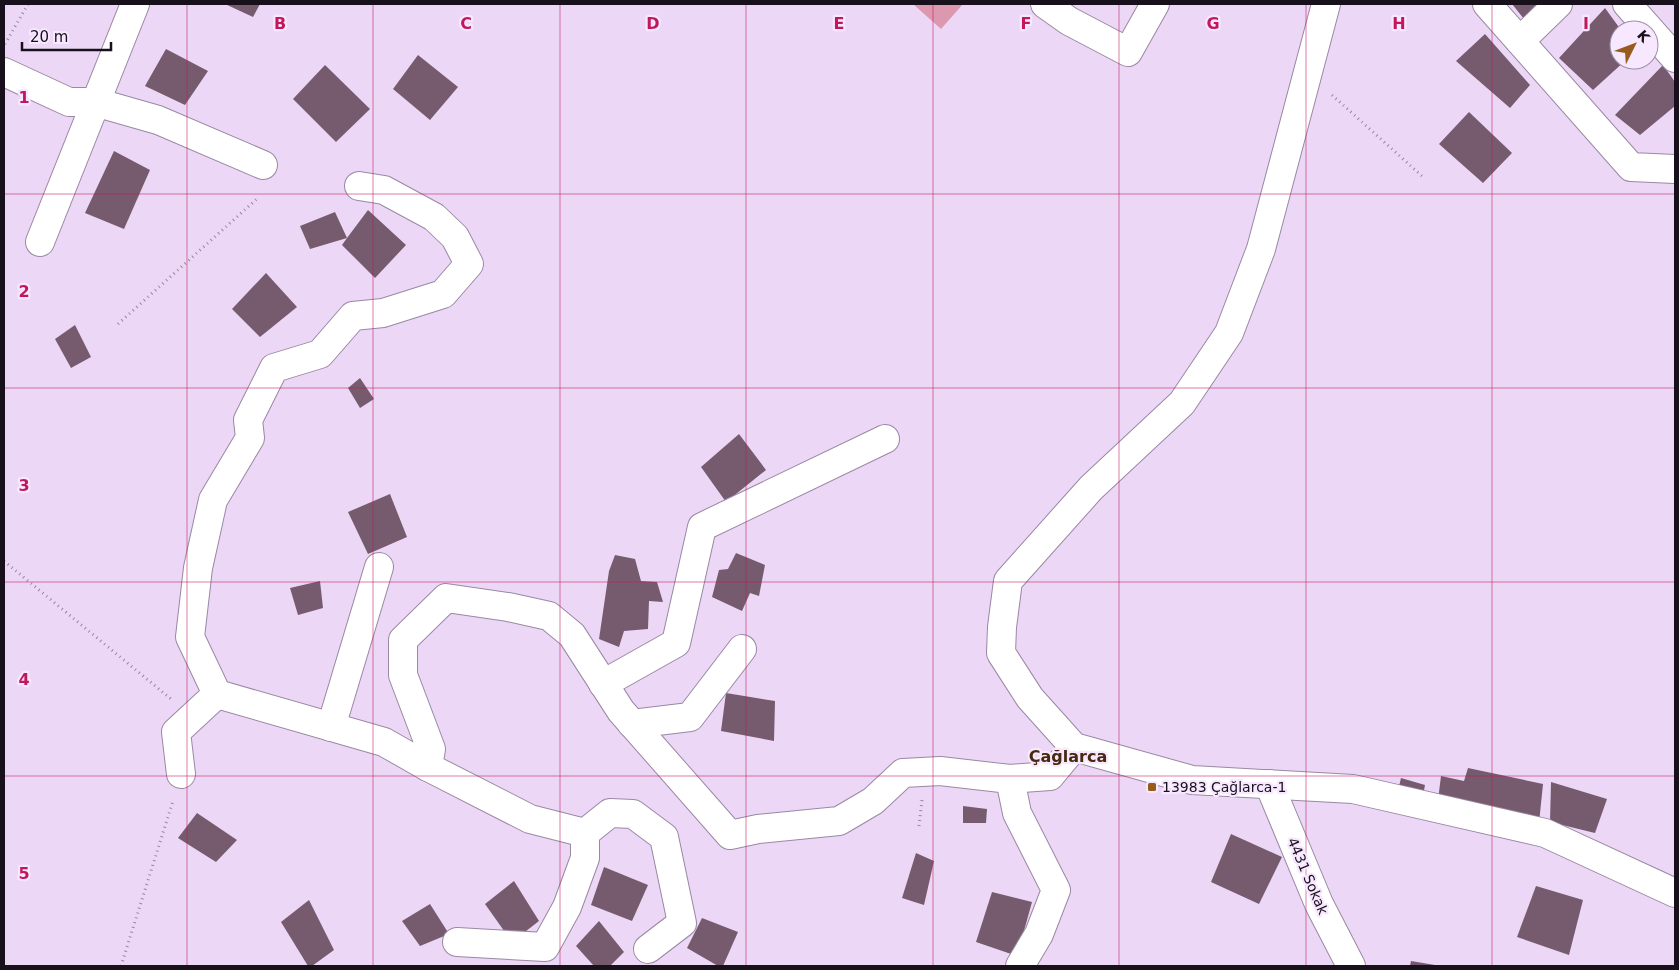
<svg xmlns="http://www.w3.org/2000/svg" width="1679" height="970" viewBox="0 0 1679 970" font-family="'DejaVu Sans',sans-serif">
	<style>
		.green { fill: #db98ae }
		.building { fill: #765b6e }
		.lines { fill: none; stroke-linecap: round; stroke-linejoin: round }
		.minor-casing { stroke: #9a88a3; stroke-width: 30 }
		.tertiary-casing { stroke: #9a88a3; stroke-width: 30 }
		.path { stroke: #97889f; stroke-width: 3; stroke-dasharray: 1 4; stroke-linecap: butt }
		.minor { stroke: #fff; stroke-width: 28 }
		.tertiary { stroke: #fff; stroke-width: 28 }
		.grid { fill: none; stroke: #c2185b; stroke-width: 1; stroke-opacity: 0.55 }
		.poi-dot { fill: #975b1c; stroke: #f7e7ff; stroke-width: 2 }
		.labels { text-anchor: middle; stroke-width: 4.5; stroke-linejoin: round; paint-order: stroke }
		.poi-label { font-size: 14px; fill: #18111c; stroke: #f7e7ff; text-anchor: start }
		.street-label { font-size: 14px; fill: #18111c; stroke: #f7e7ff }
		.quarter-label { font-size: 16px; font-weight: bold; fill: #472a0d; stroke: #f7e7ff }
		.grid-label { font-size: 16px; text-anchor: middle; font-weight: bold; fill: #c2185b; stroke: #f7e7ff; stroke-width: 4.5; stroke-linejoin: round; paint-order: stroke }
	</style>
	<rect width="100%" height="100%" fill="#ecd8f6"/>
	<path class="green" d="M913,4h50l-22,25z"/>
	<g class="building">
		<path d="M225,4h35l-7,13z"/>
		<path d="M1512,4h36l-20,20z"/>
		<path d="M1605,8l16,22h-2v30h7l-33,30 -34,-32z"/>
		<path d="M1485,34l45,51 -20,23 -54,-47z"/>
		<path d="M166,49l42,22 -23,34 -40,-19z"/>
		<path d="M418,55l40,32 -28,33 -37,-31z"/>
		<path d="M325,65l45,44 -34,33 -43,-43z"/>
		<path d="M1663,65l12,17v24l-35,29 -25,-20z"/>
		<path d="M1469,112l43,41 -29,30 -44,-39z"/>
		<path d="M114,151l36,19 -26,59 -39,-16z"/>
		<path d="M368,210l38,35 -31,33 -33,-33 5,-7 -37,11 -10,-23 35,-14 12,26z"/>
		<path d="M266,273l31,34 -37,30 -28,-28z"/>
		<path d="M75,325l16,32 -20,11 -16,-29z"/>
		<path d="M360,378l14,21 -14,9 -12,-20z"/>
		<path d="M739,434l27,36 -40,32 -25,-35z"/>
		<path d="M390,494l17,43 -39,17 -20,-42z"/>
		<path d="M736,553l29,12 -6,31 -9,-3 -8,18 -30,-14 7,-27 9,-1z"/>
		<path d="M615,555l20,4 6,22 16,1 6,20 -14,-1 -1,28 -24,2 -5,16 -20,-8 10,-68z"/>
		<path d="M320,581l3,27 -25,7 -8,-27z"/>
		<path d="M726,693l49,8 -1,40 -53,-10z"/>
		<path d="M1468,768l75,16 -4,39 -101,-23 3,-24 23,5z"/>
		<path d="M1401,778l24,7 -3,16 -25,-6z"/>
		<path d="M1551,782l56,17 -12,34 -45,-11z"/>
		<path d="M963,806l24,3 -1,14h-23z"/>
		<path d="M197,813l40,27 -21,22 -38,-24z"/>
		<path d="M1231,834l51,23 -23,47 -48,-22z"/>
		<path d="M916,853l18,8 -10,44 -22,-7z"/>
		<path d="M604,867l44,18 -16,36 -41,-16z"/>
		<path d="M514,881l25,40 -27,21 -27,-38z"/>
		<path d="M1536,886l47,14 -14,55 -52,-18z"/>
		<path d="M992,892l40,10 -15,54 -41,-14z"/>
		<path d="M309,900l25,50 -22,16h-4l-27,-44z"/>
		<path d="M430,904l19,30 -29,12 -18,-25z"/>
		<path d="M702,918l36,14 -15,34h-5l-31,-18z"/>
		<path d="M599,921l25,31 -14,14h-16l-18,-20z"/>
		<path d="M1411,961l24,4v1h-25z"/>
	</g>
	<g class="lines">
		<defs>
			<g id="minor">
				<path d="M1045,4l24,17 59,31 27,-48"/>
				<path d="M1487,4l144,163 44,2"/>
				<path d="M1627,4l48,54"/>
				<path d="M1520,41l38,-37"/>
				<path d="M4,72l65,30h26l63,18 105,45"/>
				<path d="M40,242l95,-238"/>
				<path d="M603,684l73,-41 26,-116 183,-88"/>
				<path d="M217,694l167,48 44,25 3,-18 -28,-74v-35l43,-42 62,9 41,9 23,19 49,76 109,124 28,-6 81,-8 34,-20 30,-28 37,-2 70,8 40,-3 24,-29"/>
				<path d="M632,724l58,-7 52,-68"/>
				<path d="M331,727l48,-160"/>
				<path d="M428,767l102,52 55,14v25l-18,49 -22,40 -88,-5"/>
				<path d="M181,774l-5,-42 41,-38 -27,-57 8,-69 15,-68 37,-62 -2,-18 26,-52 46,-14 33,-38 30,-3 60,-19 26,-30 -14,-27 -21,-20 -50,-27 -25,-4"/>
				<path d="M1010,779l7,34 39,77 -17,44 -19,32"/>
				<path d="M1269,784l50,120 32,62"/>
				<path d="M585,833l25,-20 23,1 31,23 18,86 -34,26"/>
			</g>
			<path id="tertiary" d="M1326,4l-65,245 -32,84 -47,70 -91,85 -83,93 -6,46 -1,26 29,45 44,49 118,33 161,9 192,44 130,60"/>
		</defs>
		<use href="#minor" class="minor-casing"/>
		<use href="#tertiary" class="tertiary-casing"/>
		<g class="path">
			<path d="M5,44l23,-40"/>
			<path d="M1332,95l91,82"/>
			<path d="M118,324l141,-127"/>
			<path d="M4,561l167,138"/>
			<path d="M919,826l3,-26"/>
			<path d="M121,966l52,-165"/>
		</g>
		<use href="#minor" class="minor"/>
		<use href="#tertiary" class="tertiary"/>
	</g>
	<path class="grid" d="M187,4v962M373,4v962M560,4v962M746,4v962M933,4v962M1119,4v962M1306,4v962M1492,4v962M4,194h1671M4,388h1671M4,582h1671M4,776h1671"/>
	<rect class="poi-dot" x="1147" y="782" width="10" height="10" rx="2.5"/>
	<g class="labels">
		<g class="poi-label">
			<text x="1162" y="792">13983 Çağlarca-1</text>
		</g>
		<g class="street-label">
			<text transform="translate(1308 876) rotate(67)" y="5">4431 Sokak</text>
		</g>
		<g class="quarter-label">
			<text x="1068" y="762">Çağlarca</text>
		</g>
	</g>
	<g class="grid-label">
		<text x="280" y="29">B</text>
		<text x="466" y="29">C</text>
		<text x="653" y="29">D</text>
		<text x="839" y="29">E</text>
		<text x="1026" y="29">F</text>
		<text x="1213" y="29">G</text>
		<text x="1399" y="29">H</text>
		<text x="1586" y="29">I</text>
		<text x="24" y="103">1</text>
		<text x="24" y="297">2</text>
		<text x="24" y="491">3</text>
		<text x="24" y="685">4</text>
		<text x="24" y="879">5</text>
	</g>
	<rect width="1679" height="970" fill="none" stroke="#18111c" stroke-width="10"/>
	<g transform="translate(1634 45) rotate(48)"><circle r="24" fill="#f7e7ff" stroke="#9e91a4"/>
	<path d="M0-4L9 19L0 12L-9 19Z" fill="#975b1c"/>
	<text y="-8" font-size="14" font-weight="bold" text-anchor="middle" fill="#18111c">K</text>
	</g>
	<path d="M22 42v8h89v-8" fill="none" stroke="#18111c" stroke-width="2.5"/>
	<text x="30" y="42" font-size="15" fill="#18111c" stroke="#f7e7ff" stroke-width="4" paint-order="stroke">20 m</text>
</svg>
